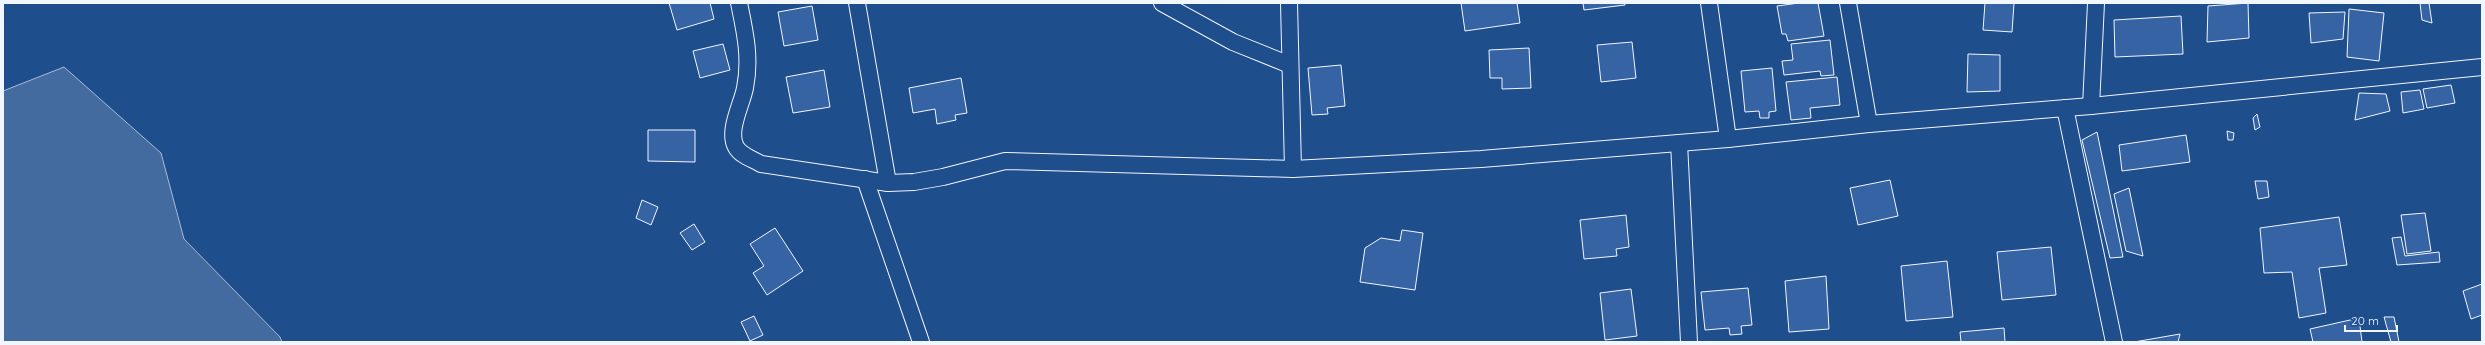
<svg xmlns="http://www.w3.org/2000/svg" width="2485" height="345" viewBox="0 0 2485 345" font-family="Quicksand,sans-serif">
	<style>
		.water { fill: #446ba0; stroke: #a8bbd7 }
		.building { fill: #3563a3; stroke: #f2f6ff }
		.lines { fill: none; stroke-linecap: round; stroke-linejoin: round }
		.minor-casing { stroke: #f2f6ff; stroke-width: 18 }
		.minor { stroke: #1f4e8c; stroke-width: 16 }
	</style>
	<rect width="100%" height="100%" fill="#1f4e8c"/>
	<path class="water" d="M64,67l97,86 23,86 96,98 2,5h-279v-251z"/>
	<g class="building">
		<path d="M669,3h41l4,16 -37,11z"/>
		<path d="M1461,3h56l3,20 -55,8z"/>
		<path d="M1583,3h42v2l-41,5z"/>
		<path d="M1799,3h19l6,33 -36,5 -2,-7h-4l-5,-28z"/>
		<path d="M1985,3h29l-2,29 -29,-2z"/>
		<path d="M2248,3l1,35 -42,4 1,-36z"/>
		<path d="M2420,3h9l3,20 -10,-3z"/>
		<path d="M812,6l6,34 -34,6 -6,-34z"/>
		<path d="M2349,9l35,4 -5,48 -32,-4z"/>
		<path d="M2345,12l-2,27 -32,4 -2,-30z"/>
		<path d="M2181,16l2,38 -68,3 -1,-37z"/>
		<path d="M1830,40l4,35 -13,1 -1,-5 -36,4 -2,-14 11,-1 -2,-16z"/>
		<path d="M1632,42l4,36 -35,4 -4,-37z"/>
		<path d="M723,44l7,26 -30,8 -7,-27z"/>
		<path d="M1529,48l2,40 -29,1v-11h-12l-1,-28z"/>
		<path d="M1968,54l32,1v36l-33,1z"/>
		<path d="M1341,65l4,41 -18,2 1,6 -16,1 -4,-47z"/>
		<path d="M1772,68l4,43 -7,1v6h-9l-1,-7 -14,1 -4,-41z"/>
		<path d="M824,70l6,37 -37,6 -7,-36z"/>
		<path d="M1837,77l3,28 -30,3 1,10 -20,2 -5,-38z"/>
		<path d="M961,78l6,35 -12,2 1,5 -19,4 -2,-15 -22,4 -4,-25z"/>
		<path d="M2451,85l4,18 -28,5 -4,-19z"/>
		<path d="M2420,90l4,19 -21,4 -2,-21z"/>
		<path d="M2359,93l27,1 4,17 -35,9z"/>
		<path d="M2257,114l3,13 -5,3 -2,-12z"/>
		<path d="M648,130h47v32l-47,-1z"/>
		<path d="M2227,131l7,2 -1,7h-5z"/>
		<path d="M2097,132l26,125 -13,1 -28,-118z"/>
		<path d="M2186,135l4,27 -68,9 -3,-26z"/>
		<path d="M1890,180l8,36 -40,9 -8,-37z"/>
		<path d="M2255,181h12l2,16 -11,2z"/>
		<path d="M2129,188l14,68 -17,-5 -12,-57z"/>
		<path d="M642,200l16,7 -7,18 -15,-7z"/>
		<path d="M2425,213l6,38 -24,3 -6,-39z"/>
		<path d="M1626,215l3,32 -13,2 1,7 -33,3 -4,-39z"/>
		<path d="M2339,217l8,48 -28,3 7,45 -27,5 -7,-46 -28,1 -4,-45z"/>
		<path d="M694,224l11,18 -13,8 -12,-17z"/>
		<path d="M775,228l28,43 -36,24 -14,-22 11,-7 -14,-22z"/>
		<path d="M1402,230l21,3 -8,57 -55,-8 5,-34 16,-10 19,3z"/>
		<path d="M2401,237l4,19 34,-4 1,10 -43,3 -5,-27z"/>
		<path d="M2051,247l5,48 -54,5 -5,-48z"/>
		<path d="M1947,261l6,56 -47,4 -5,-55z"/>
		<path d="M1826,276l3,53 -40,3 -4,-51z"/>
		<path d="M2482,284v31l-11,4 -8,-28z"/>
		<path d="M1748,288l4,37 -11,1 1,8 -12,1 -1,-7 -24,2 -4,-38z"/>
		<path d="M1631,289l6,47 -32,4 -5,-47z"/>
		<path d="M754,316l9,19 -13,6 -9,-19z"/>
		<path d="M2384,317h10l5,25h-8z"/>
		<path d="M2359,318l3,24h-49l-3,-13z"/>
		<path d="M2004,328l1,14h-44l-1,-10z"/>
		<path d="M2180,334l-2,8h-44z"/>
	</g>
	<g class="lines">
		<defs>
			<g id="minor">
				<path d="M739,3c6,29 12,55 6,85 -3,16 -18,43 -9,59 5,9 17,12 25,17l127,19 26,-1 29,-5 62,-16 288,8 188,-10 247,-20 141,-15 222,-18 391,-39"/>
				<path d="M857,3l31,180"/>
				<path d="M1162,3l71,39 57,23"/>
				<path d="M1289,3l4,166"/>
				<path d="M1709,3l19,136"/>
				<path d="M1848,3l21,121"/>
				<path d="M2091,106l5,-103"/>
				<path d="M2065,108l49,234"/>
				<path d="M1679,143l10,199"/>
				<path d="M865,179l56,163"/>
			</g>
		</defs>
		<use href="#minor" class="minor-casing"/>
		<use href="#minor" class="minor"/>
	</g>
	<rect width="2485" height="345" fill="none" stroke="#f2f6ff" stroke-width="8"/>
	<path d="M2345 325v6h52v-6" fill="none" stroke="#f2f6ff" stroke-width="2"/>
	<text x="2351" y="325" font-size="12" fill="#f2f6ff" stroke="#1f4e8c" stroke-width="3" paint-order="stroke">20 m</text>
</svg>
